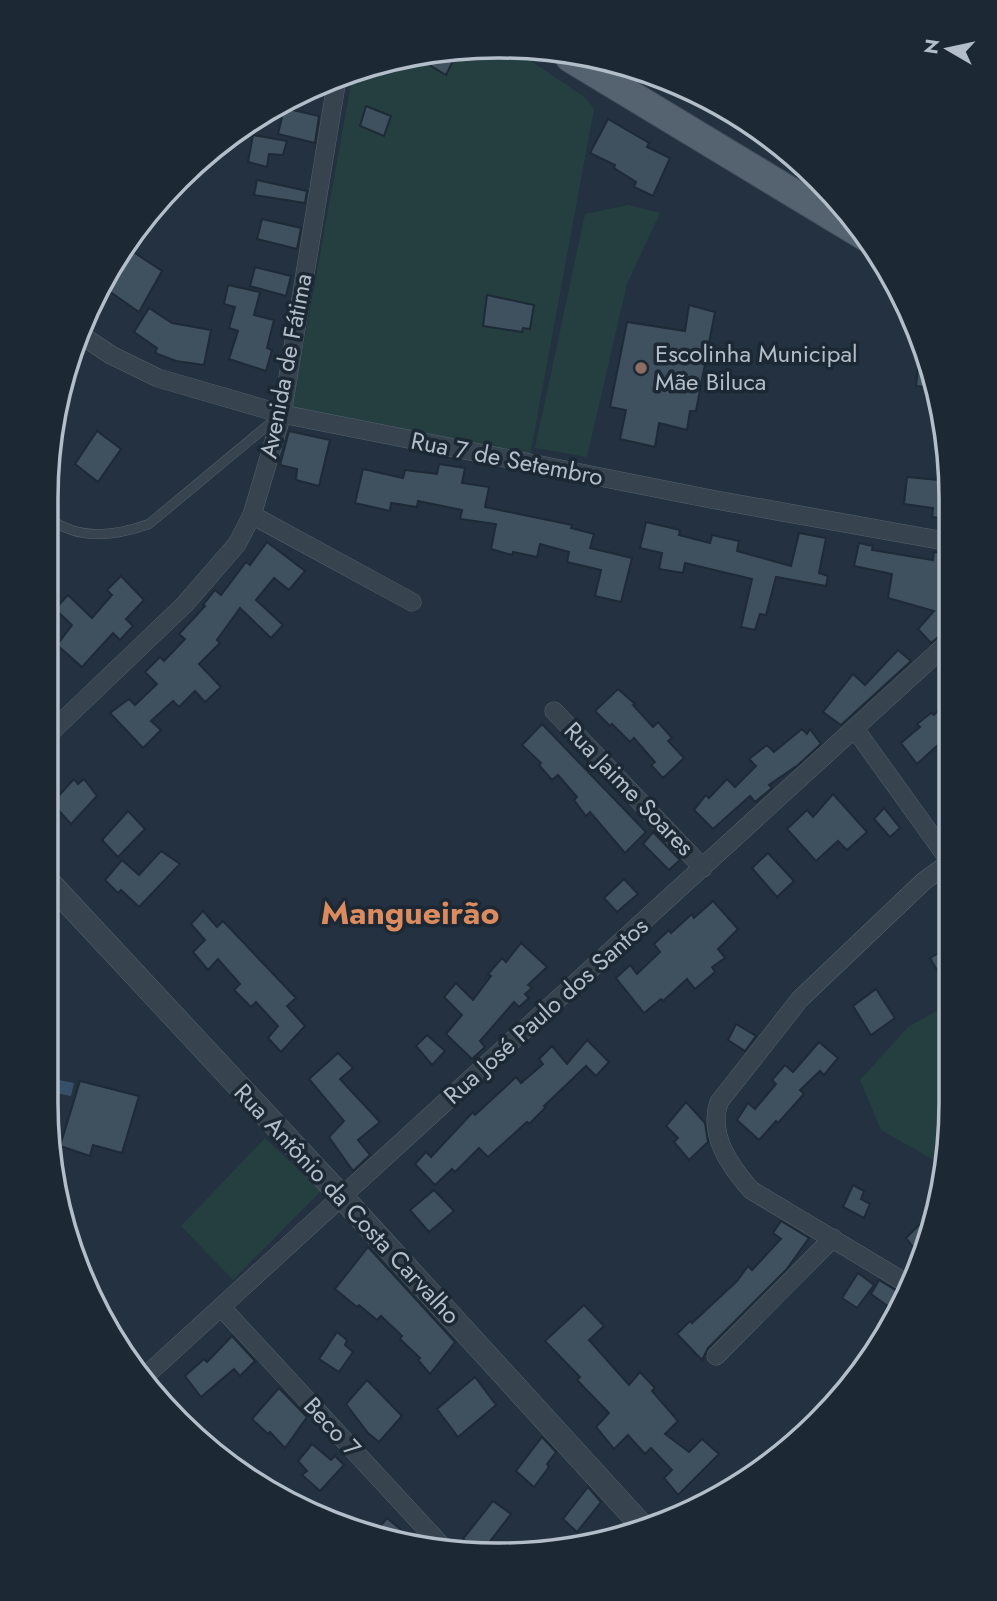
<svg xmlns="http://www.w3.org/2000/svg" width="997" height="1601" viewBox="0 0 997 1601" font-family="Jost,sans-serif">
	<style>
		.green { fill: #253f41 }
		.water { fill: #37506a }
		.building { fill: #3f505f; stroke: #1e2a36; stroke-width: 2 }
		.lines { fill: none; stroke-linecap: round; stroke-linejoin: round }
		.service-casing { stroke: #55616d; stroke-width: 10 }
		.minor-casing { stroke: #55616d; stroke-width: 19 }
		.tertiary-casing { stroke: #55616d; stroke-width: 24 }
		.primary-casing { stroke: #404c58; stroke-width: 30 }
		.service { stroke: #37434f; stroke-width: 9 }
		.minor { stroke: #37434f; stroke-width: 18 }
		.tertiary { stroke: #37434f; stroke-width: 23 }
		.primary { stroke: #556270; stroke-width: 28 }
		.education-dot { fill: #8d6e63; stroke: #1c2834; stroke-width: 2.5 }
		.labels { text-anchor: middle; stroke-width: 7; stroke-linejoin: round; paint-order: stroke }
		.poi-label { font-size: 24px; fill: #b3beca; stroke: #1c2834; text-anchor: start }
		.street-label { font-size: 24px; fill: #b3beca; stroke: #1c2834 }
		.district-label { font-size: 32px; font-weight: bold; fill: #db8b5e; stroke: #1c2834 }
		.rim { fill: none; stroke: #b3beca; stroke-width: 3.5 }
	</style>
	<rect width="100%" height="100%" fill="#233140"/>
	<g class="green">
		<path d="M439,49l83,6 64,43 8,11 -64,347 -238,-48 60,-329z"/>
		<path d="M628,205l32,8 -33,71 -40,173 -52,-9 50,-234z"/>
		<path d="M948,1005v156l-2,7 -5,-4 -60,-34 -21,-50 49,-54z"/>
		<path d="M265,1138l56,53 -88,89 -52,-54z"/>
	</g>
	<path class="water" d="M49,1078l25,5 -3,13 -25,-5z"/>
	<g class="building">
		<path d="M439,49l19,2 -12,24 -30,-18z"/>
		<path d="M366,106l25,10 -7,20 -24,-10z"/>
		<path d="M284,108l35,8 -4,27 -37,-9z"/>
		<path d="M608,119l41,24 -2,4 23,11 -17,38 -19,-9 2,-5 -22,-14 1,-3 -25,-12z"/>
		<path d="M253,135l34,6 -4,14 -14,-1 -2,13 -19,-5z"/>
		<path d="M257,180l50,11 -2,12 -51,-8z"/>
		<path d="M262,219l39,9 -4,21 -40,-10z"/>
		<path d="M132,251l30,20 -23,41 -30,-21z"/>
		<path d="M255,267l36,9 -5,20 -36,-10z"/>
		<path d="M228,285l32,7 -6,23 20,5 -7,28 5,2 -6,21 -37,-12 9,-28 -9,-3 6,-21 -11,-3z"/>
		<path d="M487,295l47,10 -4,24 -7,-1 -1,4 -39,-6z"/>
		<path d="M689,305l26,7 -19,99h-6l-3,19 -28,-7 -4,24 -35,-8 6,-29 -16,-3 17,-85 58,9z"/>
		<path d="M149,308l23,15 39,7 -7,35 -28,-4 -21,-8 2,-5 -23,-16z"/>
		<path d="M921,338l7,15 6,35 -18,-2z"/>
		<path d="M97,431l24,18 -23,33 -23,-18z"/>
		<path d="M289,431l41,9 -11,46 -23,-6 1,-11 -17,-4z"/>
		<path d="M942,449h5l3,19v51l-18,-2 1,-9 -29,-4 3,-27 31,3z"/>
		<path d="M439,464l26,4 -3,15 27,4 -4,20 87,18 -1,3 23,6 -4,14 42,10 -11,44 -26,-6 6,-26 -34,-8 2,-10 -29,-8 -3,13 -24,-5 -1,3 -21,-6 5,-25 -36,-5 2,-9 -44,-9 -1,6 -26,-4 -1,8 -35,-8 8,-34 40,9 2,-8 32,4z"/>
		<path d="M646,522l34,8 -1,5 31,8 2,-8 27,6 -2,10 54,15 8,-33 27,5 -7,35 9,3 -2,10 -50,-9 -10,38 -6,-1 -5,16 -14,-3 11,-48 -67,-16 -2,10 -24,-4 3,-16 -22,-5z"/>
		<path d="M267,542l38,29 -16,19 -15,-12 -18,22 27,25 -12,13 -31,-30 -23,32 3,3 -21,21 22,23 -16,15 -10,-11 -16,16 -6,-6 -22,20 10,9 -18,18 -33,-35 19,-14 6,6 22,-21 -12,-12 15,-15 4,4 21,-22 -6,-5 26,-28 -2,-1 12,-15 6,5 25,-33 4,3z"/>
		<path d="M859,543l14,3 -1,4 61,10 1,-8 16,2v22l-5,29 5,5v17l-19,16 -13,-14 16,-18 -46,-13 4,-24 -38,-8z"/>
		<path d="M121,576l23,24 -18,19 7,7 -13,14 -7,-7 -31,34 -25,-22 15,-20 -17,-16 13,-14 24,23 20,-23 -5,-5z"/>
		<path d="M898,650l13,11 -70,64 -18,-13 30,-38 12,11z"/>
		<path d="M618,689l17,15 -2,1 20,22 5,-5 14,16 -4,3 16,17 -21,20 -12,-13 4,-3 -21,-24 -4,4 -18,-18 -2,2 -15,-15z"/>
		<path d="M950,697l-1,38 -32,29 -16,-21 19,-16 -3,-3 14,-11 3,2z"/>
		<path d="M542,724l104,108 -21,21 -35,-41 -4,4 -12,-16 3,-3 -19,-22 -6,5 -13,-15 2,-2 -19,-18z"/>
		<path d="M802,729l5,5 3,-5 11,15 -23,21 -29,20 3,3 -17,14 -5,-6 -37,33 -19,-19 12,-15 3,3 18,-19 8,8 21,-21 -7,-7 18,-14 7,7z"/>
		<path d="M74,779l4,5 6,-5 13,17 -26,28 -19,-21z"/>
		<path d="M833,794l34,38 -20,18 -9,-9 -22,20 -29,-32 20,-19 6,7z"/>
		<path d="M884,808l16,20 -10,9 -16,-18z"/>
		<path d="M128,811l17,18 -27,28 -16,-17z"/>
		<path d="M653,832l27,28 -11,10 -26,-26z"/>
		<path d="M161,851l19,13 -41,43 -18,-17 -3,3 -13,-13 17,-20 17,15z"/>
		<path d="M768,853l26,28 -17,16 -25,-29z"/>
		<path d="M624,879l14,15 -21,18 -13,-14z"/>
		<path d="M713,901l25,28 -20,20 7,9 -13,9 3,5 -20,17 -8,-10 -24,22 -2,-2 -17,14 -28,-35 14,-13 7,9 23,-22 -6,-8 15,-14 2,3 21,-19 2,4z"/>
		<path d="M203,911l14,16 6,-6 73,77 -9,8 18,20 -24,26 -13,-14 10,-12 -22,-24 -5,5 -17,-17 6,-6 -22,-25 -10,11 -15,-18 12,-12 -14,-16z"/>
		<path d="M521,943l26,24 -19,18 4,3 -7,6 4,4 -10,9 -5,-5 -34,39 5,6 -13,12 -26,-25 16,-19 -18,-18 12,-14 17,17 18,-24 -3,-2 14,-16 4,4z"/>
		<path d="M949,947v2l-1,40 -18,-31z"/>
		<path d="M876,989l19,29 -24,17 -18,-29z"/>
		<path d="M736,1024l20,12 -11,15 -17,-11z"/>
		<path d="M427,1035l18,16 -13,14 -16,-19z"/>
		<path d="M587,1040l22,22 -13,14 -10,-10 -42,40 2,1 -17,17 -2,-2 -39,35 -9,-9 -24,24 -3,-3 -17,16 -20,-21 11,-12 5,5 42,-45 2,3 41,-38 5,6 22,-19 -4,-5 13,-13 15,18z"/>
		<path d="M819,1042l19,16 -14,17 -4,-4 -20,19 4,4 -26,29 -2,-2 -17,19 -22,-20 11,-17 7,6 21,-25 -4,-4 13,-15 8,7z"/>
		<path d="M338,1053l15,15 -13,11 40,43 -22,18 12,15 -17,16 -24,-34 15,-16 -35,-42z"/>
		<path d="M80,1081l59,15 -17,57 -29,-8 -3,11 -30,-10z"/>
		<path d="M686,1102l19,21 3,19 -19,18 -15,-18 4,-4 -12,-12z"/>
		<path d="M853,1185l11,6 -3,8 9,5 -6,14 -21,-11z"/>
		<path d="M434,1190l20,21 -25,21 -19,-22z"/>
		<path d="M781,1221l28,17 -23,32 -78,78 -6,12 -25,-26 13,-13 2,2 45,-42 11,-15 4,4 29,-31 -8,-6z"/>
		<path d="M922,1222l7,9 -7,27 -16,-20z"/>
		<path d="M368,1247l87,95 -25,32 -12,-14 2,-2 -20,-19 2,-3 -21,-20 -4,4 -18,-15 -2,2 -22,-18z"/>
		<path d="M858,1273l16,12 -17,23 -15,-10z"/>
		<path d="M879,1280l26,16 -9,16 -25,-18z"/>
		<path d="M584,1305l20,21 -15,14 40,45 11,-13 15,16 -3,3 26,30 -13,13 24,18 13,-13 17,15 -41,41 -14,-17 8,-8 -21,-22 -6,6 -17,-19 -14,14 -18,-22 13,-14 -32,-33 3,-3 -35,-36z"/>
		<path d="M337,1332l10,8 -2,5 8,7 -14,20 -20,-13z"/>
		<path d="M232,1336l23,25 -15,15 -6,-7 -33,28 -16,-21 19,-17 3,3z"/>
		<path d="M475,1377l21,28 -38,32 -21,-28z"/>
		<path d="M367,1380l35,36 -23,26 -11,-9 -22,-29z"/>
		<path d="M279,1388l28,29 -22,31 -15,-16 -2,2 -16,-15z"/>
		<path d="M542,1437l14,15 -9,12 2,3 -15,20 -18,-16z"/>
		<path d="M312,1444l19,16 4,-4 9,9 -24,26 -18,-16 5,-4 -9,-10z"/>
		<path d="M588,1487l13,15 -24,30 -14,-13z"/>
		<path d="M493,1501l18,13 -30,39 -4,-1 -14,-13z"/>
		<path d="M387,1518l29,24 -43,-7z"/>
	</g>
	<g class="lines">
		<defs>
			<path id="service" d="M49,518c30,23 66,18 100,6l130,-108"/>
			<g id="minor">
				<path d="M78,333l33,22 47,23 124,36 434,86 234,42"/>
				<path d="M252,515l160,87"/>
				<path d="M554,711l149,157"/>
				<path d="M855,729l94,131"/>
				<path d="M48,735l137,-131 52,-60 15,-29 30,-101 54,-329"/>
				<path d="M911,1286l-160,-96c-21,-24 -43,-54 -32,-88l81,-103 124,-118 25,-18"/>
				<path d="M222,1308l220,238"/>
				<path d="M716,1356l117,-118"/>
				<path d="M141,1380l809,-739"/>
			</g>
			<path id="tertiary" d="M47,880l295,317 304,333"/>
			<path id="primary" d="M570,58l296,179"/>
		</defs>
		<use href="#service" class="service-casing"/>
		<use href="#minor" class="minor-casing"/>
		<use href="#tertiary" class="tertiary-casing"/>
		<use href="#primary" class="primary-casing"/>
		<use href="#service" class="service"/>
		<use href="#minor" class="minor"/>
		<use href="#tertiary" class="tertiary"/>
		<use href="#primary" class="primary"/>
	</g>
	<circle class="education-dot" cx="641" cy="368" r="7"/>
	<g class="labels">
		<g class="poi-label">
			<text x="655" y="362">Escolinha Municipal<tspan x="655" dy="28">Mãe Biluca</tspan></text>
		</g>
		<g class="street-label">
			<text transform="translate(286 366) rotate(-79)" y="8">Avenida de Fátima</text>
			<text transform="translate(507 459) rotate(11)" y="8">Rua 7 de Setembro</text>
			<text transform="translate(629 789) rotate(46)" y="8">Rua Jaime Soares</text>
			<text transform="translate(546 1011) rotate(-42)" y="8">Rua José Paulo dos Santos</text>
			<text transform="translate(347 1204) rotate(47)" y="8">Rua Antônio da Costa Carvalho</text>
			<text transform="translate(332 1427) rotate(47)" y="8">Beco 7</text>
		</g>
		<g class="district-label">
			<text x="410" y="924">Mangueirão</text>
		</g>
	</g>
	<path d="M0 0H997V1601H0ZM498 58H499A440 440 0 0 1 939 498V1103A440 440 0 0 1 499 1543H498A440 440 0 0 1 58 1103V498A440 440 0 0 1 498 58Z" fill="#1c2834" fill-rule="evenodd"/>
	<path class="rim" d="M498 58H499A440 440 0 0 1 939 498V1103A440 440 0 0 1 499 1543H498A440 440 0 0 1 58 1103V498A440 440 0 0 1 498 58Z"/>
	<g transform="translate(948 49) rotate(279)" stroke="#1c2834" stroke-width="5" paint-order="stroke">
	<path d="M0-5L12 26L0 18L-12 26Z" fill="#b3beca"/>
	<text y="-10" font-size="19" font-weight="bold" text-anchor="middle" fill="#b3beca">N</text>
	</g>
</svg>
